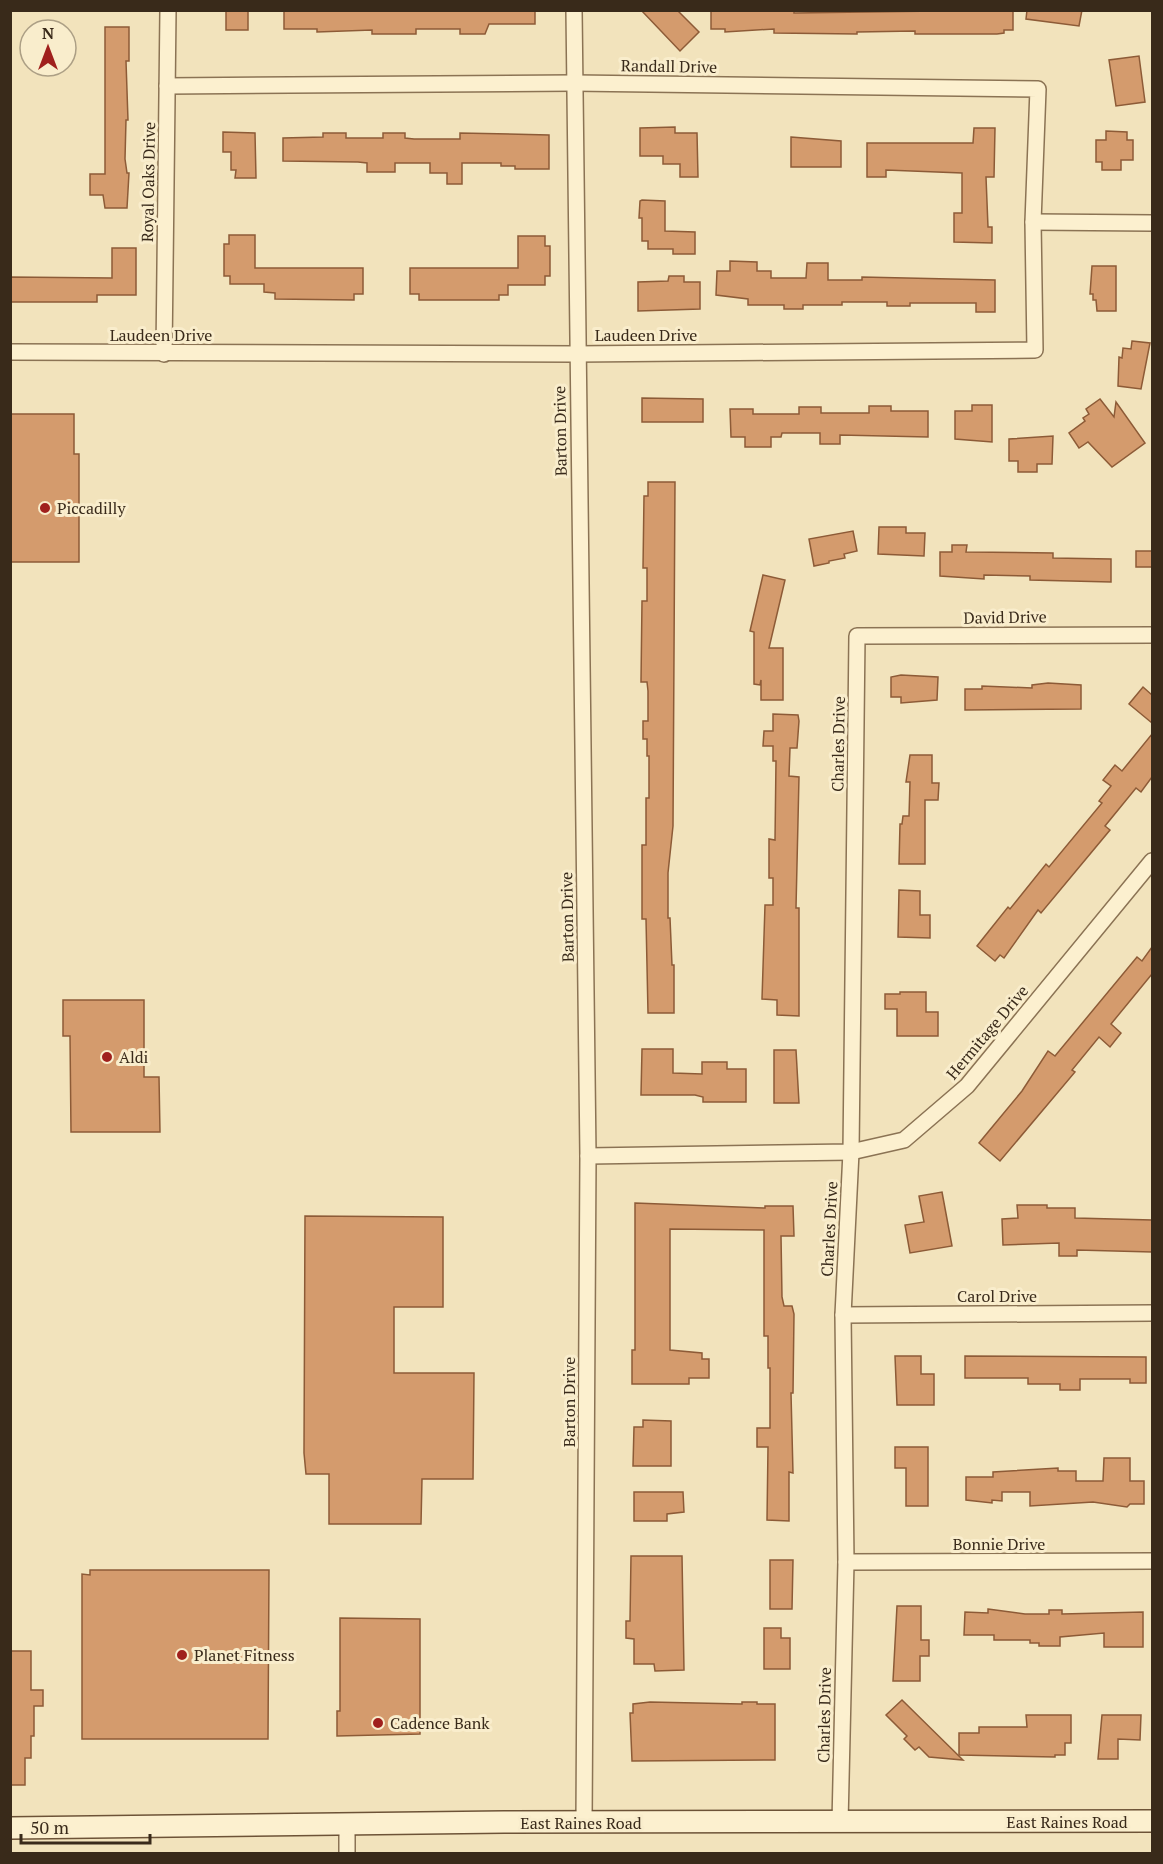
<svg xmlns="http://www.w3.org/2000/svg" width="1163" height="1864" viewBox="0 0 1163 1864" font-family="'PT Serif',serif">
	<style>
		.building { fill: #d49b6d; stroke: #8d5b37; stroke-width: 1.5 }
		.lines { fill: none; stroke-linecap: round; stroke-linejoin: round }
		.minor-casing { stroke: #8b7354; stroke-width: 18 }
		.secondary-casing { stroke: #6d5337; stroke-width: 24 }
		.minor { stroke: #fcf0cf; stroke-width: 15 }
		.secondary { stroke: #fcf0cf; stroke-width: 21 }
		.poi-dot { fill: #a0201d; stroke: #f9edcc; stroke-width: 2 }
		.labels { text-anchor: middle; stroke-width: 6; stroke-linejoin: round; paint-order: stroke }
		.street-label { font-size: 16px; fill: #392a1a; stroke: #f9edcc }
		.poi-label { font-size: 16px; fill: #392a1a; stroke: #f9edcc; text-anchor: start }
	</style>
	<rect width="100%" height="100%" fill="#f2e3bc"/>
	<g class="building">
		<rect x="226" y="10" width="22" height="20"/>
		<path d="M284,10h251v14h-46l-4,10h-25v-5h-44v5h-44v-4l-55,2v-3h-33z"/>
		<path d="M641,10h36l22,22 -19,19z"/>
		<path d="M711,10h83v3l219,-3v20h-9v3l-7,1h-82v-3l-58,1v2l-83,-1v-4l-49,3v-3h-14z"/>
		<path d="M1027,10h55l-3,16 -53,-7z"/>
		<path d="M105,27h24v34h-3l2,59h-2l-1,39 2,14h2l-2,35h-22l-2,-13h-13v-21h15z"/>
		<path d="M1139,56l6,46 -29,4 -7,-46z"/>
		<path d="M675,127v6h22l1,44h-18v-13h-17v-8h-23v-28z"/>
		<path d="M974,128h21l-1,49h-8l2,50h4v16l-38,-1v-29h8v-40l-76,-3v7h-19v-34h106z"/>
		<path d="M1106,131l21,1v8h6v20h-12v10h-19v-8h-6v-22h10z"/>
		<path d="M223,132l32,1 1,45h-21l1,-8h-5v-18h-8z"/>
		<path d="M323,133h23v5h37v-5h22v5l9,1h46v-6l89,2v34h-34v-3h-14v-3h-39v21h-15v-11h-17v-10h-35v9h-28v-9l-9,-1 -75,-1v-23l40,-1z"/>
		<path d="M791,137l50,4v26h-50z"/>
		<path d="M642,200l23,1v30l30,1v22h-22v-5h-25v-8h-6v-23h-3l1,-17z"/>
		<path d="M229,235h26v33h108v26h-9v6l-79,-1v-6l-11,-1v-8h-34v-8h-6v-32h5z"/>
		<path d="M518,236h27v10h5v30h-5v9h-37v10h-9v5h-80v-6h-9v-26h108z"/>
		<path d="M112,248h24v47h-39v7h-87v-25l102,1z"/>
		<path d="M730,261l27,1v9h14v7h35l1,-15h21v17h34v-3l133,3v32h-19v-9h-66v3h-23v-4h-45v3h-39v4h-19v-4h-36v-6l-32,-4 1,-24h13z"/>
		<path d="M1092,266h24v45h-19l-1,-11h-3v-6h-3z"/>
		<path d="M669,276h15v6h16v27l-62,2v-29l30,-1z"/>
		<path d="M1132,341l18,2 -9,46 -23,-3 1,-29 3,1 1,-10 8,1z"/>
		<path d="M642,398l61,1v23h-61z"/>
		<path d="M1100,399l14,18 2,-15 29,41 -33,24 -24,-25 -9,6 -10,-15 16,-12 -2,-3 6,-4 -3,-5z"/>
		<path d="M972,405h20v37l-37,-3v-28h17z"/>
		<path d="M869,406h22v5h37v26l-88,-2v9h-20v-11h-38l-1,4h-10v10h-26v-10h-14l-1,-28h23v5h46v-7h22v6h48z"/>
		<path d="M10,414h64v40h5v108h-69z"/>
		<path d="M1053,436l-1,28h-15v8h-19v-11h-9v-22z"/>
		<path d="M648,482h27l-2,344 -5,47v45h2l2,47h2v48h-26l-2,-94h-4v-74h4v-47h3v-42h-2v-17h-4v-18h5v-30l-1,-9h-6l1,-81h5v-33h-4l1,-72h4z"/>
		<path d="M879,527h27v6h19l-1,23 -46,-2z"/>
		<path d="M853,531l4,20 -13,3 1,4 -16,3v2l-15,3 -5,-27z"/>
		<path d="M952,545h15l-1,7 87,1v5l58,1v23l-81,-2v-4l-46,-1v4l-44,-3v-24h12z"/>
		<rect x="1136" y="551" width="16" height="16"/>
		<path d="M763,575l22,5 -16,68h14v52h-22v-20l-1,5 -6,-1v-52l-4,-1z"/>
		<path d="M901,675l37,2 -1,23 -36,3v-6h-10v-20z"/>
		<path d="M1048,683l33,2v24l-116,1v-21h17v-3l50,2v-3z"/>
		<path d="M1143,687l9,8v28l-23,-19z"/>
		<path d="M773,714l25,1 1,6 -2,27h-7l-1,28 10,1 -3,131h3v108l-22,-1v-15l-15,-1 3,-94h8v-27h-4v-39l6,1 1,-79h-3v-15h-10l1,-15h9z"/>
		<path d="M1152,734v43l-11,15 -5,-4 -31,38 5,4 -69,83 -3,-3 -34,48 -4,-3 -5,6 -18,-15 31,-39 2,2 36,-45 3,3 53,-64 -3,-2 12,-15 -8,-6 12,-15 7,6z"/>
		<path d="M910,755h22v28h7l-1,17h-13v64h-26l1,-40h2l1,-8h6l1,-34h-4z"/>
		<path d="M899,890l21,1v24h10v23l-32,-1z"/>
		<path d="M1152,947v27l-41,50 10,9 -11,14 -11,-10 -27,33 3,2 -75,89 -21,-18 43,-52 26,-40 7,5 82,-99 5,4z"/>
		<path d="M900,992h26v20h12v24h-41v-27h-12v-15h15z"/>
		<path d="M63,1000h81v77h15l1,55h-89l-1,-96h-7z"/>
		<path d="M642,1049h31v24l29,1v-12h25v7h19v33h-43v-5l-8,-2h-54z"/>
		<path d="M774,1050h22l3,53h-25z"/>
		<path d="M942,1192l10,54 -42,7 -5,-28 19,-3 -5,-26z"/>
		<path d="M635,1203l130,5v-2h28l1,30h-13l1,61 2,9h8l2,8 -1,79h-2l2,80 -4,-1v49l-22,-1 1,-73h-11v-19h13v-60h-2v-32h-4v-106l-94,-1v121l32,3v6h7v19h-20v6h-57v-34h3z"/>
		<path d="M1017,1205h30v3h28v10l77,2v32l-75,-2v6h-18v-13l-56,2 -1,-26 16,-1z"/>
		<path d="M305,1216l138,1v90h-49v66h80l-1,106h-51l-1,45h-92v-50h-23l-2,-21z"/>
		<path d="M895,1356h26v18h13v31h-37z"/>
		<path d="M965,1356l181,1v26h-16v-4h-50v11h-20v-6h-32v-6h-63z"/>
		<path d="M643,1420l28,1v45h-38l1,-39h9z"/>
		<path d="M895,1447h33v59h-22v-38h-11z"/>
		<path d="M1104,1458h26v23h14v23h-14l-3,3 -34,-5 -63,4v-14h-28v9l-10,-1v3l-26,-3v-23h27v-5l65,-4v3h18v10h27z"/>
		<path d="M634,1492h49l1,20 -17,2v7h-33z"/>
		<path d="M631,1556h51l2,114 -29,1 -1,-7h-20v-25l-8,-1v-17h4z"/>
		<path d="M770,1560h23l-1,49h-22z"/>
		<path d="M90,1570h179l-1,169h-186v-165l8,1z"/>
		<path d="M897,1606h24v34h8v16h-9v25h-27z"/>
		<path d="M988,1609l37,5h24v-4h13v4l81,-2v35h-39v-14l-44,4v9h-21v-3h-9v-3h-36v-5h-30l1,-23 23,1z"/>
		<path d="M340,1618l80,1v115l-83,2v-25h3z"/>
		<path d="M764,1628h17v10h9v31h-26z"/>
		<path d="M10,1651h21v39h12v16h-9v30h-3v22h-6v27h-14z"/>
		<path d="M902,1700l61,60 -34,-3 -10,-10 -4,3 -11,-11 3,-3 -21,-21z"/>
		<path d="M650,1702l92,2v-2h15v2h18v56l-143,1 -2,-48h3v-9z"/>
		<path d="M1026,1715h45v28h-6v12h-10v2l-96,-2v-22h20v-6h48z"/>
		<path d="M1102,1715h39l-1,25 -22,-1v20h-20z"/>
	</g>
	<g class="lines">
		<defs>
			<g id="minor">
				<path d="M574,10l14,1146 -4,667"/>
				<path d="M1033,222l119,1"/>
				<path d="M10,352l566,2 459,-4 -2,-128 5,-133 -464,-6 -407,3"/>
				<path d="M164,354l4,-344"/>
				<path d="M588,1156l263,-4 53,-12 63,-54 185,-225"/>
				<path d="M843,1315l309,-2"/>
				<path d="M846,1562l306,-1"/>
				<path d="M840,1823l6,-261 -3,-247 8,-163 6,-516 295,-1"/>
				<path d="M347,1854v-30"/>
			</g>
			<path id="secondary" d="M10,1828l494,-6 648,-1"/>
		</defs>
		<use href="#minor" class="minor-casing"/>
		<use href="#secondary" class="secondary-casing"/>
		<use href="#minor" class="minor"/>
		<use href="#secondary" class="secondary"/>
	</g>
	<g class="poi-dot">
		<circle cx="45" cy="508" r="6"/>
		<circle cx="107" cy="1057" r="6"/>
		<circle cx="182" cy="1655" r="6"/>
		<circle cx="378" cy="1723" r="6"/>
	</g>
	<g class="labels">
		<g class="street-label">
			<text transform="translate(669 66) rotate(1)" y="6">Randall Drive</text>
			<text transform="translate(148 182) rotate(-89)" y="6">Royal Oaks Drive</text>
			<text x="161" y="341">Laudeen Drive</text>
			<text x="646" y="341">Laudeen Drive</text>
			<text transform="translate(560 431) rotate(-91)" y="6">Barton Drive</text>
			<text transform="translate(1005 617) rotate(-1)" y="6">David Drive</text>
			<text transform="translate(838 744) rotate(-89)" y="6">Charles Drive</text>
			<text transform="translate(567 917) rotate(-91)" y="6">Barton Drive</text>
			<text transform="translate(987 1032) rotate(-50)" y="6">Hermitage Drive</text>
			<text transform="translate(829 1229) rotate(-87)" y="6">Charles Drive</text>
			<text x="997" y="1302">Carol Drive</text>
			<text transform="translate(569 1402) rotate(-90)" y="6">Barton Drive</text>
			<text x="999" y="1550">Bonnie Drive</text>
			<text transform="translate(824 1715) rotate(-89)" y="6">Charles Drive</text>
			<text x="1067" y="1828">East Raines Road</text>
			<text x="581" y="1829">East Raines Road</text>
		</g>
		<g class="poi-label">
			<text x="57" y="514">Piccadilly</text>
			<text x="119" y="1063">Aldi</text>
			<text x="194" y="1661">Planet Fitness</text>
			<text x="390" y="1729">Cadence Bank</text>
		</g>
	</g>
	<rect width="1163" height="1864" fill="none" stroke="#392a1a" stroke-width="24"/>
	<g transform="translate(48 48)"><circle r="28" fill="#f9edcc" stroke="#ac9f85" stroke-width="1.5"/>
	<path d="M0-4.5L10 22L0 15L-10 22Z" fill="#a0201d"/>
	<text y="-9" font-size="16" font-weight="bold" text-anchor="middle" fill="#392a1a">N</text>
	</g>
	<path d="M21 1834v9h129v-9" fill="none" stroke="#392a1a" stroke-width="3"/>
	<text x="30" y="1834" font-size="18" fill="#392a1a" stroke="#f9edcc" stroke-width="4.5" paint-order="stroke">50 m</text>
</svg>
